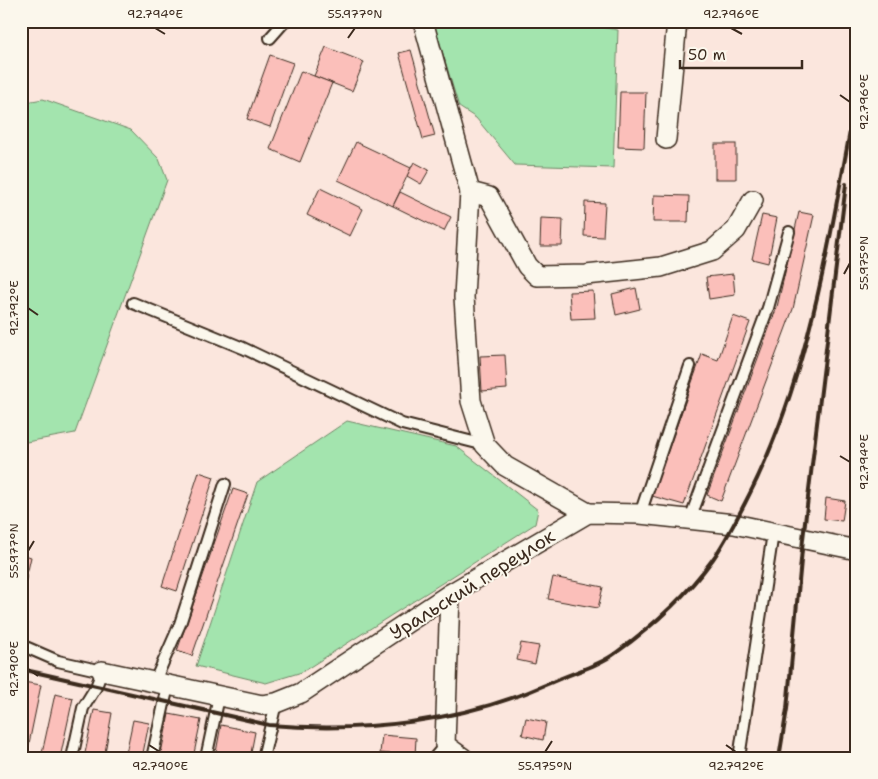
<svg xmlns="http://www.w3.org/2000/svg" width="878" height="779" viewBox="0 0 878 779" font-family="'Shantell Sans',sans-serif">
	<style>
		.green { fill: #a3e4ae; stroke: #6f8766 }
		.building { fill: #fbbfba; stroke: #3b2a1e }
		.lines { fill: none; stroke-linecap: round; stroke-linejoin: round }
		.service-casing { stroke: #3b2a1e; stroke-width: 14 }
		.minor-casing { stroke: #3b2a1e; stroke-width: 22 }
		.service { stroke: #fbf7ec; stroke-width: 10 }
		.minor { stroke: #fbf7ec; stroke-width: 19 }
		.rail { stroke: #3b2a1e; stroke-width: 4 }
		.ticks { fill: none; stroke: #3b2a1e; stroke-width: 2 }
		.labels { text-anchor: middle; stroke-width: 4; stroke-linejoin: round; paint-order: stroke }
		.street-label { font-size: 19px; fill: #3b2a1e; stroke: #fbf7ec }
		.neatline { fill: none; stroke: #3b2a1e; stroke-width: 2 }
		.ticks-label { font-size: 12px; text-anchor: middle; fill: #3b2a1e }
	</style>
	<rect width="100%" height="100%" fill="#fbe6dd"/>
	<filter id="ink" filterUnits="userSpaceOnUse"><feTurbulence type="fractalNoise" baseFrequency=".02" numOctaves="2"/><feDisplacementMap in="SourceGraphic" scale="10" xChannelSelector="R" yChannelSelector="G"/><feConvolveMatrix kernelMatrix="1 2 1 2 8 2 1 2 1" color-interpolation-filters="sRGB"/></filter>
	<g filter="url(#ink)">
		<g class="green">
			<path d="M433,21h131l54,9 -5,138 -98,-3 -39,-47 -17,-11z"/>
			<path d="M43,99l88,31 28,29 8,21 -92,253 -54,10v-340z"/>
			<path d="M347,421l109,25 82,64 -3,14 -233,148 -36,11 -70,-17 61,-184z"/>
		</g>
		<g class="building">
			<path d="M326,47l38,15 -12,29 -38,-15z"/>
			<path d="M411,50l24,86 -12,3 -24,-86z"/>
			<path d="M270,55l23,8 -23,64 -23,-8z"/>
			<path d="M301,71l31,12 -32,79 -30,-13z"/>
			<path d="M620,92h26l-2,56 -26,-1z"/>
			<path d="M356,142l55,26 -18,38 -55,-26z"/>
			<rect x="715" y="144" width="21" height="35"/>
			<path d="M414,162l15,8 -8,14 -14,-8z"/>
			<path d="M320,188l43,21 -13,27 -43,-21z"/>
			<path d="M400,192l51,25 -7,14 -51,-25z"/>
			<path d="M654,195l35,1 -1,26h-35z"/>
			<path d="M585,202l20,1 -2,34 -19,-1z"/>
			<path d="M799,212l15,3 -21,94 -72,192 -14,-6 70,-188z"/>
			<path d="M762,215l15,3 -9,45 -16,-4z"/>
			<path d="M541,218l22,1 -1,27h-22z"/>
			<path d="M733,274l2,21 -26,4 -3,-22z"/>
			<path d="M636,288l4,21 -24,6 -4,-21z"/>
			<path d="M593,291l2,27 -24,1 -2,-27z"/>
			<path d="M733,316l17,6 -66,183 -32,-9 50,-142 16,6z"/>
			<path d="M505,355l2,34 -25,2 -2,-35z"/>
			<path d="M199,472l15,5 -37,114 -15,-5z"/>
			<path d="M233,489l15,5 -56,162 -15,-5z"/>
			<path d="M826,498l19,3 -3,20 -18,-2z"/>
			<path d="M21,554l10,3 -7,31 -3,-1z"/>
			<path d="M553,577l50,10 -5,21 -50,-9z"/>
			<path d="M521,643l18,3 -4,18 -18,-4z"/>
			<path d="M23,682l18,3 -15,73h-5z"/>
			<path d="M55,694l18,4 -13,60h-19z"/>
			<path d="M94,710l18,3 -8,45h-20z"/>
			<path d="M169,714l32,6 -8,38h-33z"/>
			<path d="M526,718l20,4 -3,18 -21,-5z"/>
			<path d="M133,720l16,3 -7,35h-17z"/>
			<path d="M221,725l34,7 -5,26h-35z"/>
			<path d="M382,735l34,3 -1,18 -35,-3z"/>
		</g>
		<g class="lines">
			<defs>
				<g id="service">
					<path d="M270,38l15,-17"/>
					<path d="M133,303l110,45 159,76 83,21"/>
					<path d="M640,514l50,-148"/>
					<path d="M690,519l78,-211 21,-76"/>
					<path d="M21,645l37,16 44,10 -6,16 -13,21 -11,50"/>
					<path d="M154,683l26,-59 45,-140"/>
					<path d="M152,758l16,-72"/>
					<path d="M206,758l13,-61"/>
					<path d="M263,758l13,-55"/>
					<path d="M434,758l11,-13"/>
					<path d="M739,758l34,-225"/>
				</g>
				<g id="minor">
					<path d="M423,21l47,171 -6,105 7,104 14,44 20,21 83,47"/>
					<path d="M666,139l11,-118"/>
					<path d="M470,192l19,5 38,69 10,10 49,-1 75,-8 51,-16 24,-21 17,-30"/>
					<path d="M450,594l-5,151 18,13"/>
					<path d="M102,671l160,34 14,-2 25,-10 149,-99 138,-81 52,1 94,10 123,26"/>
				</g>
			</defs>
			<use href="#service" class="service-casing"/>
			<use href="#minor" class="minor-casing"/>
			<use href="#service" class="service"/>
			<use href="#minor" class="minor"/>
			<g class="rail">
				<path d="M21,669l248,56c95,8 194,-3 281,-42 21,-10 49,-17 67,-31 36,-26 70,-57 96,-93 12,-17 22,-37 32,-56 66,-126 85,-270 112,-408"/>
				<path d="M779,758l8,-49 16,-170 43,-355"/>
			</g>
		</g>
	</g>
	<path class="ticks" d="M155,28l10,6M731,28l11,6M348,38l7,-10M840,95l10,7M844,274l6,-11M28,308l10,7M840,456l10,6M28,551l6,-10M28,669l10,7M149,745l11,7M726,745l10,7M545,752l7,-11"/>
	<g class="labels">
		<g class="street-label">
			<text transform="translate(472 584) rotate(-32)" y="7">Уральский переулок</text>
		</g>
	</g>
	<rect width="878" height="779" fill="none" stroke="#fbf7ec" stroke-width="55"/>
	<path d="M680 60v8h122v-8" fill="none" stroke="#3b2a1e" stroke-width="2.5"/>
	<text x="688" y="60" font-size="15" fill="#3b2a1e" stroke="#fbf7ec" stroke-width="4" paint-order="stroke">50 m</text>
	<rect x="28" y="28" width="822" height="724" class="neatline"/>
	<g class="ticks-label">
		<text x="155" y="18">92.794°E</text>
		<text x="355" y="18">55.977°N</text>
		<text x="731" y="18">92.796°E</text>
		<text transform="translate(864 102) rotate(-90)" y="4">92.796°E</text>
		<text transform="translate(864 263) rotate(-90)" y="4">55.975°N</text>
		<text transform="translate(14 308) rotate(-90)" y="4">92.792°E</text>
		<text transform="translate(864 462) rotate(-90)" y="4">92.794°E</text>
		<text transform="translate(14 551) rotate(-90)" y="4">55.977°N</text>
		<text transform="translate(14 669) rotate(-90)" y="4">92.790°E</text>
		<text x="160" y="770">92.790°E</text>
		<text x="545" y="770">55.975°N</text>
		<text x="736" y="770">92.792°E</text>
	</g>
</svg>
